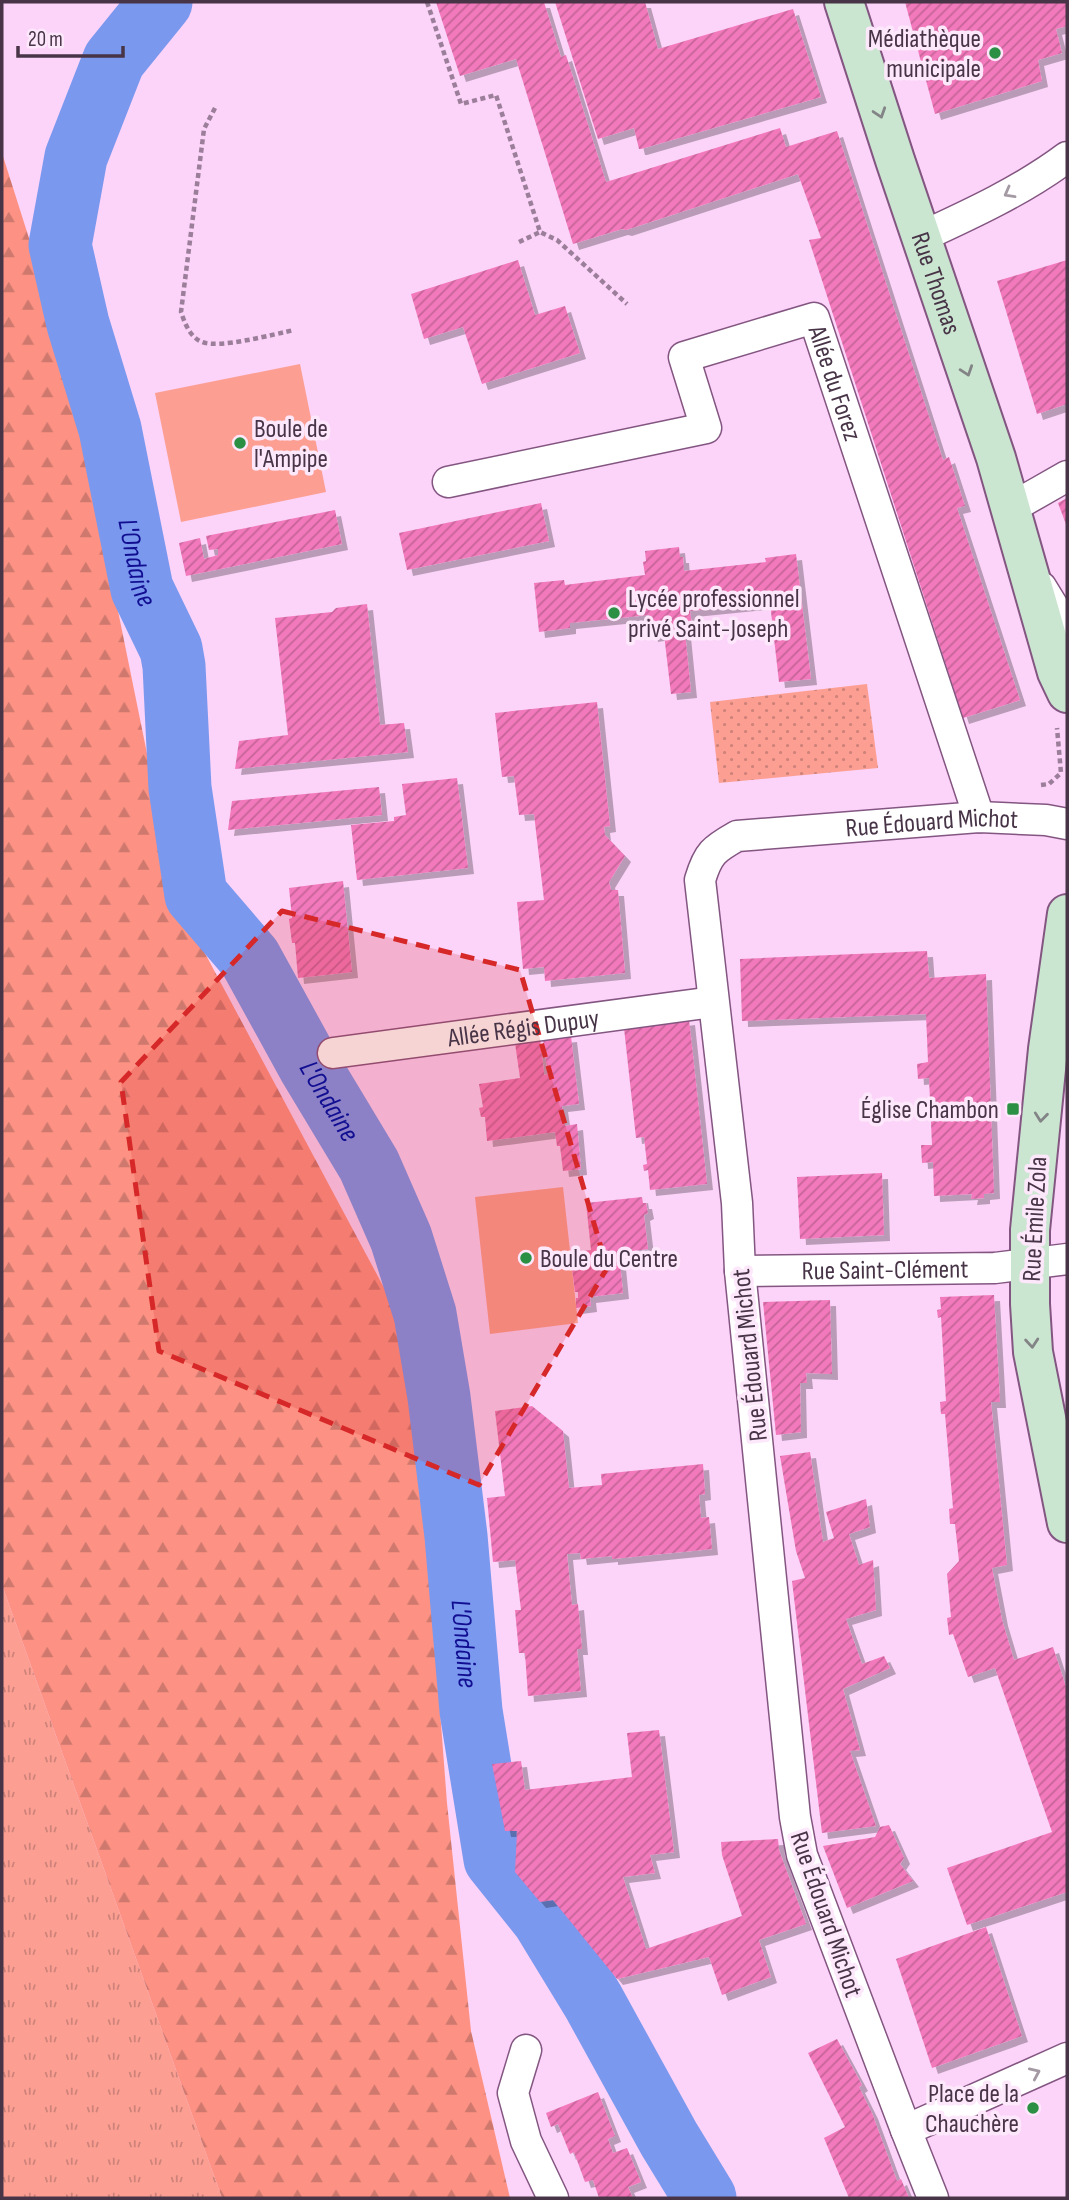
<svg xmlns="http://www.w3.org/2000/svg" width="1069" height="2200" viewBox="0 0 1069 2200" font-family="'Sofia Sans Condensed',sans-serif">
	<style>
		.grass { fill: url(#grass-tufts) }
		.forest { fill: url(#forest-firs) }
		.park { fill: url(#park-dots) }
		.pitch { fill: #fc9f92 }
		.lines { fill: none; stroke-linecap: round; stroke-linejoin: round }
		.river { stroke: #7a98ee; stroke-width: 63 }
		.building { fill: url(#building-hatch); filter: url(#shadow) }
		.minor-casing { stroke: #835681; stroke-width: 33 }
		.secondary-casing { stroke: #835681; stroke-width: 42 }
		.path { stroke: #9b7e99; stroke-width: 4.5; stroke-dasharray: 5 3.5; stroke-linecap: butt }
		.minor { stroke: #fff; stroke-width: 30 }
		.secondary { stroke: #cae5d0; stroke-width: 38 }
		.oneway { stroke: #828485 }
		.oneway2 { stroke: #a49aa3 }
		.marked { fill: #d62828; fill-opacity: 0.2; stroke: #d62828; stroke-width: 5; stroke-dasharray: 14 9; stroke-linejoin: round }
		.poi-dot { fill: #2b8f44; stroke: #fde8fb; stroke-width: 2.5 }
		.labels { text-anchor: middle; stroke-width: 7; stroke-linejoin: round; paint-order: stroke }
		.poi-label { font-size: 26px; fill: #483447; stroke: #fde8fb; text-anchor: end }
		.street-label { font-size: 26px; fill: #483447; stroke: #fde8fb }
		.water-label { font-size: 28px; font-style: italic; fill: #110e91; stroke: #fde8fb }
	</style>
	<defs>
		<pattern id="grass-tufts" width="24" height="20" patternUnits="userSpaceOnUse" patternTransform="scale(1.75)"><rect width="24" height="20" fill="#fc9f92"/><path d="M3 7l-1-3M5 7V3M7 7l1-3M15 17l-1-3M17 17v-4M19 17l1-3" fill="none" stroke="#ce8279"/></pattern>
		<pattern id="forest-firs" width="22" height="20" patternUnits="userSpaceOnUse" patternTransform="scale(1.75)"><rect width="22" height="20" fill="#fd9284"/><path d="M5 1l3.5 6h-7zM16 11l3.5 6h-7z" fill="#cf786e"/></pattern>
		<pattern id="park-dots" width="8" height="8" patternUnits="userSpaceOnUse" patternTransform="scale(1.75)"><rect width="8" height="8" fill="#fc9f92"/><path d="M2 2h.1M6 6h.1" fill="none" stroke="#ce8279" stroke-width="1.8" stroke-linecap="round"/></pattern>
		<pattern id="building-hatch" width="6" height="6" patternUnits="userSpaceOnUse" patternTransform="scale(1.75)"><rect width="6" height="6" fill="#f279bb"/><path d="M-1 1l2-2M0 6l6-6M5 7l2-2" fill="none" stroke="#c6649a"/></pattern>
		<filter id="shadow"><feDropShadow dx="6" dy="6" stdDeviation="0" flood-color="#0004"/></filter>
	</defs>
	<rect width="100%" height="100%" fill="#fcd3f9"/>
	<path class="grass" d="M2,1585l220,613h-220z"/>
	<path class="forest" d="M2,153l64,202 111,546 235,439 35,463 24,228 39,167h-288l-220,-613z"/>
	<path class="park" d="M867,684l11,84 -159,15 -9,-81z"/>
	<g class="pitch">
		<path d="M300,364l26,128 -145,30 -26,-129z"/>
		<path d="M563,1187l15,136 -88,11 -15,-137z"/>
	</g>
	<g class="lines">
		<path class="river" id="s1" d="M161,2l-47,58 -38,97 -16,88 18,79 32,105 32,160 29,60 3,17 6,122 16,107 54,63 60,109 59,98 32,73 24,76 14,83 17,139 15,175 24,148 48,60 50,82 76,138 36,59"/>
	</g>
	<g class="building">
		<path d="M436,2h108l17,55 5,-2 40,127 174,-54 6,19 51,-16 106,329 6,-3 16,49 -8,2 63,192 -57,18 -154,-478 12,-2 -23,-64 -172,56 -4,-1 -49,15 -57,-185 -56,17z"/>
		<path d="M555,2h90l13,47 135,-40 28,88 -180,52h-2l-5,-21 -36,11z"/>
		<path d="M905,2h162v24l-11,3 6,24 -24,7 4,21 -107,33z"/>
		<path d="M518,260l17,55 30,-9 15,47 -98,31 -19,-57 -39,12 -13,-45z"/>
		<path d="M1067,260v144l-30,10 -40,-133z"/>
		<path d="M1067,498v29l-9,-24z"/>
		<path d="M541,503l8,38 -142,29 -8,-37z"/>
		<path d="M335,510l7,34 -156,32 -7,-33 21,-5 4,21 14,-4v-6l-9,1 -3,-14z"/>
		<path d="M679,547l1,10h3l1,14 82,-9 -1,-4 31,-4 15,125 -32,3 -9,-79 -80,8 3,20 -8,1 6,60 -20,2 -7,-60 -12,2 -3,-21 -79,8v5l-31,4 -5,-49 30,-3 1,5 80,-10 -2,-13 3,-1 -1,-10z"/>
		<path d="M367,604l13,121 24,-2 4,29 -173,17 4,-28 49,-6 -13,-117 57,-6 4,-4z"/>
		<path d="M597,702l13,124 -6,1 1,8 20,21 -16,26 2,8h7l7,83 -80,8 -1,-14 -21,2 -6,-67 27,-2 -10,-86 -15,1 -5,-39 -12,1 -7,-64z"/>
		<path d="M457,778l11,90 -111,12 -6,-55 43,-4v-4l12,-2 -4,-31z"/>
		<path d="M379,787l3,28 -154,15 4,-29z"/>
		<path d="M343,881l9,91 -54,6 -3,-35h-3l-3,-24 3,-1 -3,-30z"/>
		<path d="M927,951l2,27 57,-4 8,219 -10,1v4l-13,1 1,-5 -38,2 -1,-34 -11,1 -1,-18h11l-3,-67 -11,1 -1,-15 11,-2 -2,-48 -184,7 -2,-62z"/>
		<path d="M689,1019l18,165 -57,6 -2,-20 -4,1 -1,-6 4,-1 -3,-27 -8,1 -12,-110z"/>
		<path d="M571,1036l8,68 -17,2 3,20 12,-2 4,45 -18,2 -3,-25h-3l-2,-14 -68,9 -2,-24h-4l-2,-9 4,-1 -4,-23 41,-6 -5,-35 25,-3 4,32v3l4,-1 -5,-35z"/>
		<path d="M882,1173l2,62 -84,4 -3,-62z"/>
		<path d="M642,1197l1,6h3l2,10 -4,2 4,34 -29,4 4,40 -33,4 1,9 -15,2v-10h2v-6h-3l-5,-39 21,-3 -5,-47z"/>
		<path d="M994,1295l6,107h-9l16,163 -15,3 10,52 12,40 39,-13 14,43v202l-100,33 -20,-57 105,-36 -57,-164 -27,9 -15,-43 -4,1 -2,-17 4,-1 -4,-43 12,-13 -4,-37h-5l-1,-15 4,-1 -8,-94h-4l-1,-12 6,-1 -5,-84 -3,1 -1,-8 4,-1 -1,-12z"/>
		<path d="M830,1300l2,74 -26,-1 1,10h-7l1,49 -25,3 -13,-133z"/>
		<path d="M532,1406l31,25 6,57 33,-3 -1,-11 102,-10 2,30 -6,1 2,23 8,-1 3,32 -100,10v-3l-31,3 -1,-6 -13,1 5,51 6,-1 4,45h-5l4,42 -53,5 -3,-43h-6l-4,-43h6l-6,-50 -22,2 -6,-64 18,-2 -10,-85z"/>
		<path d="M810,1452l13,90 11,-4 -8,-26 40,-13 4,28 -21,7 10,31 14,-5 3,50 -30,9 16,45 22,-8 6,12 -47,21 17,61 -10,1 26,75 -54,7 -30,-252 13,-3 -9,-27 -16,-95z"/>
		<path d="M659,1730l15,122 -24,3 5,18 -32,4 23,72 96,-33 -20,-61 -1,-13 57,-3 1,11 27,74 -47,16 12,37 -49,18 -13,-38 -92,22 -64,-79 -13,2 -25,-30 2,-41h-12l-13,-67 29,-3 4,29 107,-13 -5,-44z"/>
		<path d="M889,1825l15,33 -4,6 13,17 -66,27 -24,-62 52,-9 5,-10z"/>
		<path d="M986,1927l36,109 -90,32 -36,-109z"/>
		<path d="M837,2039l25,46 -3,2 13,26 25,68 4,-2 8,19h-60l-25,-60 21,-11 -37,-74z"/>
		<path d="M598,2092l17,44 -7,3 5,14 14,-5 14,34 -13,5 5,11h-34l-6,-18 -8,2 -11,-30 -4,2 -12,-30 -7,3 -5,-14z"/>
	</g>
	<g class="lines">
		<defs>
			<g id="minor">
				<path d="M921,237c50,-23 102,-47 146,-80"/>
				<path id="s2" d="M448,482l258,-54 -22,-71 130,-39 165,499"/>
				<path d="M1011,508l56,-32"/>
				<path d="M1041,587l26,42"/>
				<path id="s3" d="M333,1053l380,-51"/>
				<path id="s4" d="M740,1271l255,-3 72,-9"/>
				<path d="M526,2050l-13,43 13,48 27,57"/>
				<path d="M906,2130l161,-72"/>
				<path id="s5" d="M933,2198l-27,-68 -104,-275 -7,-38 -55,-546 -3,-68 -37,-323c8,-27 14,-31 37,-44l242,-19 67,3 21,4"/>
			</g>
			<g id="secondary">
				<path id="s6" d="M844,2l51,158 101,298 61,214 10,21"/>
				<path d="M1067,914l-19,135 -18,181v74l3,48 34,171"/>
			</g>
		</defs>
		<use href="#minor" class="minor-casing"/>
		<use href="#secondary" class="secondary-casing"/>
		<g class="path">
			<path d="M427,2l34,102 35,-9 44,137 17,8 70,64"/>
			<path d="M215,108l-11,21 -23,183c4,12 9,25 21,30 17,7 73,-8 92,-12"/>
			<path d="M519,242l21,-10"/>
			<path d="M1041,785l8,-1 12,-11 -4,-45"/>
		</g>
		<use href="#minor" class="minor"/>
		<use href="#secondary" class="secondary"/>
	</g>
	<defs><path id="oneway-chevron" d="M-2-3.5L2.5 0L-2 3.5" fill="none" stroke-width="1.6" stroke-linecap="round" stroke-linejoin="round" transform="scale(1.75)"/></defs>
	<g class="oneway">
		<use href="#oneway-chevron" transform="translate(880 113) rotate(72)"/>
		<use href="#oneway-chevron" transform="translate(967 371) rotate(71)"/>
		<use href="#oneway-chevron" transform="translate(1041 1117) rotate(96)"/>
		<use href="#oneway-chevron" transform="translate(1032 1343) rotate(85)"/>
	</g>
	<g class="oneway2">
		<use href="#oneway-chevron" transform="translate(1009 193) rotate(151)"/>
		<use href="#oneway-chevron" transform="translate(1035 2073) rotate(-24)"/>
	</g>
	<path class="marked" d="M282,911l238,59 87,298 -128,217 -320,-134 -38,-269z"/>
	<g class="poi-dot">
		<circle cx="995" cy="53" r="7"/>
		<circle cx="240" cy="443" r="7"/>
		<circle cx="614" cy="613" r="7"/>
		<rect x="1006" y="1102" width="14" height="14" rx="3.5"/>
		<circle cx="526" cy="1258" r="7"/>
		<circle cx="1033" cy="2108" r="7"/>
	</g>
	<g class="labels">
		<g class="poi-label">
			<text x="981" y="47">Médiathèque<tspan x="981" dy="30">municipale</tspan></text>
			<text x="254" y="437" text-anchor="start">Boule de<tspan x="254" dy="30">l'Ampipe</tspan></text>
			<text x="628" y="607" text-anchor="start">Lycée professionnel<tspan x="628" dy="30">privé Saint-Joseph</tspan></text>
			<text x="999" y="1118">Église Chambon</text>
			<text x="540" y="1267" text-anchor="start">Boule du Centre</text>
			<text x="1019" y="2102">Place de la<tspan x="1019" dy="30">Chauchère</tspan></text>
		</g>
		<g class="street-label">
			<text dy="9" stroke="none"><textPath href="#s6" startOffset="296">Rue Thomas</textPath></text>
			<text dy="9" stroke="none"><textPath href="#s2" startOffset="542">Allée du Forez</textPath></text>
			<text dy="9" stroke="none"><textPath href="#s5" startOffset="1603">Rue Édouard Michot</textPath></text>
			<text dy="9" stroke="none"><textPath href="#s3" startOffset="192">Allée Régis Dupuy</textPath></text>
			<text transform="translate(1034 1219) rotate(-87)" y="9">Rue Émile Zola</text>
			<text dy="9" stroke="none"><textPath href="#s4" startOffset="145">Rue Saint-Clément</textPath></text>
			<text transform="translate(749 1355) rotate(-96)" y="9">Rue Édouard Michot</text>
			<text transform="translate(827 1914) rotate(71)" y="9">Rue Édouard Michot</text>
		</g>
		<g class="water-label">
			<text dy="10" stroke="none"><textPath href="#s1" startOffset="595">L'Ondaine</textPath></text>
			<text dy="10" stroke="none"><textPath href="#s1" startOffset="1183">L'Ondaine</textPath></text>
			<text dy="10" stroke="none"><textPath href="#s1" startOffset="1750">L'Ondaine</textPath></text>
		</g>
	</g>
	<rect width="1069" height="2200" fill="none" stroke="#483447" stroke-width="7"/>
	<path d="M18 46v10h105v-10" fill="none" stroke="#483447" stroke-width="3.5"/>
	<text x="28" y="46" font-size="21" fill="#483447" stroke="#fde8fb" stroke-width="5" paint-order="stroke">20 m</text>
</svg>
